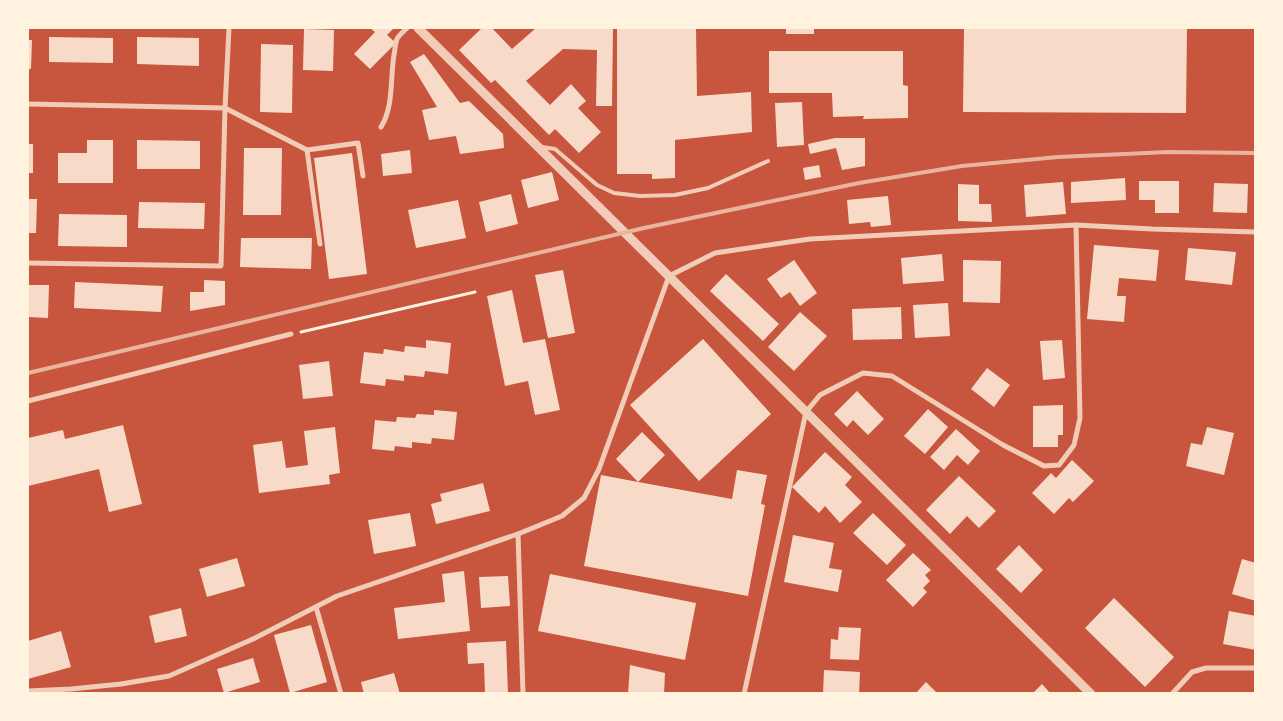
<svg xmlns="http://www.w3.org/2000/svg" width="1283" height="721" viewBox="0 0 1283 721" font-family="Georgia,serif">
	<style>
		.building { fill: #f7dbc8 }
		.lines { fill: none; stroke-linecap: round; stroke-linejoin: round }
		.path { stroke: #fff3e0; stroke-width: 3 }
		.service { stroke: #f1ccb7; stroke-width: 4 }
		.minor { stroke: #f1ccb7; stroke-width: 5 }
		.tertiary { stroke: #f1ccb7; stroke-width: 9 }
		.rail { stroke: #e9b49f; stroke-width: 4 }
	</style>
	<rect width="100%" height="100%" fill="#c8553d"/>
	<g class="building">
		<path d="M370,28h24l-7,7 9,8 -26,26 -16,-15 21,-22z"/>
		<path d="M482,28h10l20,21 24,-21h77l-1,78h-16l1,-56 -34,-1 -37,32 24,24 21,-21 15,17 -8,7 23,24 -22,21 -24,-24 -6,6 -54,-55 -4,3 -32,-33z"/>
		<path d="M617,28h79l1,68 54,-4 1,40 -77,8v38l-23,1v-5h-35z"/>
		<rect x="786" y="28" width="28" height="6"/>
		<path d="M964,28h223l-1,85 -223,-1z"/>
		<path d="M304,29l30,1 -1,41 -30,-1z"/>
		<path d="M49,37l64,1v25l-64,-1z"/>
		<path d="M137,37l62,1v28l-62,-2z"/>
		<path d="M28,40h4l-1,29h-3z"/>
		<path d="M261,44l32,1 -1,68 -32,-1z"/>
		<path d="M769,51h134v34l5,1v32l-45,1 1,-3 -31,1 -1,-24h-63z"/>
		<path d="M424,54l36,49 9,-2 34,33 1,14 -44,6 -4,-18 -27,4 -7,-30 15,-3 -27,-45z"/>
		<path d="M802,102l2,43 -27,2 -2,-44z"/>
		<path d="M835,138h30v28l-23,4 -6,-22 -26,6 -2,-10z"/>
		<path d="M87,140h26v43h-55v-30h29z"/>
		<path d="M137,140l63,1v28h-63z"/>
		<rect x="28" y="144" width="5" height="29"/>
		<path d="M244,148h38l-1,67h-38z"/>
		<path d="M410,150l2,23 -29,3 -2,-22z"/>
		<path d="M352,153l15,121 -38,5 -15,-121z"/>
		<path d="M819,165l2,12 -16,3 -2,-12z"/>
		<path d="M552,172l7,28 -31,8 -7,-28z"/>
		<path d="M1125,178l1,22 -55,3v-21z"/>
		<path d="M1139,181h40v32h-24v-13h-16z"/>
		<path d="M1063,182l3,32 -40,3 -2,-32z"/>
		<path d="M1214,183l34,1 -1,29 -34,-1z"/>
		<path d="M958,184l21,1v19h12l1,18 -34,-1z"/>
		<path d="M511,194l7,30 -32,8 -7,-30z"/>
		<path d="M888,196l3,29 -20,2 -1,-5 -21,2 -2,-24z"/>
		<path d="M28,199h9l-1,34h-8z"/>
		<path d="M458,200l8,38 -50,10 -8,-38z"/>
		<path d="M139,202l66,1 -1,26 -66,-1z"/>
		<path d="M59,214l68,1v32l-69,-1z"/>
		<path d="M241,238h71l-1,31 -71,-2z"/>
		<path d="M1094,245l65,5 -3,31 -37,-3 -2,18h9l-2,26 -37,-3z"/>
		<path d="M1188,248l48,4 -4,33 -47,-5z"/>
		<path d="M942,254l2,27 -41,3 -2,-26z"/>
		<path d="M794,260l23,33 -17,13 -10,-14 -9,6 -14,-19z"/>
		<path d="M963,260l38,1 -1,42 -37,-1z"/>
		<path d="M563,270l12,63 -27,5 -13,-63z"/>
		<path d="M726,274l53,50 -16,17 -53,-50z"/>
		<path d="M204,280l21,1v24l-35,6v-19h14z"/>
		<path d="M75,282l88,4 -2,26 -87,-4z"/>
		<path d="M28,285h21l-1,33 -20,-1z"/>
		<path d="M512,290l11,53 22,-4 15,71 -25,5 -7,-34 -23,5 -18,-90z"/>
		<path d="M948,303l2,33 -35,2 -2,-33z"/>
		<path d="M901,307l1,32 -49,1 -1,-31z"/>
		<path d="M800,312l27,24 -33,35 -26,-24z"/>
		<path d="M703,339l68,75 -72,67 -69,-76z"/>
		<path d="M426,340l25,3 -3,31 -23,-3 -1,6 -20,-2v6l-18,-2 -1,7 -25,-3 4,-31 19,2 1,-5 20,3 1,-6 21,2z"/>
		<path d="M1062,340l3,38 -22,2 -3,-39z"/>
		<path d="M329,361l4,35 -30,3 -4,-34z"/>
		<path d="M987,368l23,17 -16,22 -23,-18z"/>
		<path d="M857,391l27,28 -16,16 -15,-15 -6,7 -13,-13z"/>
		<path d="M1063,405v30h-5v12h-25v-41z"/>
		<path d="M928,409l20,18 -23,27 -21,-18z"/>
		<path d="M434,410l23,2 -3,28 -22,-2 -1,6 -19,-2v6l-17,-2 -1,5 -22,-2 3,-29 21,2 1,-5 18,1 2,-4 17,1z"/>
		<path d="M123,425l19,79 -33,8 -10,-43 -71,17v-48l35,-8 2,9z"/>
		<path d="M335,427l5,46 -11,2 1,9 -71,9 -6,-48 29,-4 4,27 22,-3 -4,-34z"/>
		<path d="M1207,427l27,6 -10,42 -38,-9 5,-23 11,2z"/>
		<path d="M956,429l24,22 -12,14 -11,-10 -13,15 -14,-13z"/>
		<path d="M642,432l23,23 -27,27 94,17 5,-29 30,5 -6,29 4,1 -17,91 -164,-30 17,-91 37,7 -22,-23z"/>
		<path d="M825,452l27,25 -7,8 17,17 -22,21 -15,-17 -6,7 -27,-26z"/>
		<path d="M1072,460l22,21 -21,21 -4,-4 -15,16 -22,-21 19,-20 5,5z"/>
		<path d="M959,476l37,35 -17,17 -12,-12 -17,18 -24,-24z"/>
		<path d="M483,483l7,28 -54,13 -5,-20 11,-3 -2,-7z"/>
		<path d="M410,513l6,33 -42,8 -6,-34z"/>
		<path d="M873,513l33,32 -19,20 -34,-32z"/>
		<path d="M793,535l41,8 -5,25 13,2 -4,22 -54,-10z"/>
		<path d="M1019,545l24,25 -22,23 -25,-24z"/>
		<path d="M913,553l18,17 -6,5 5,6 -7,7 4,4 -14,15 -27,-27z"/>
		<path d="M237,558l8,28 -38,11 -8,-28z"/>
		<path d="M1242,559l14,4v38l-24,-7z"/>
		<path d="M464,571l6,60 -72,8 -4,-31 51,-6 -3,-28z"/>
		<path d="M550,574l146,29 -11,57 -147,-29z"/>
		<path d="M508,576l2,30 -29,2 -2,-31z"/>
		<path d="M1114,598l60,59 -29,30 -60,-59z"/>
		<path d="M181,608l6,28 -32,7 -6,-27z"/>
		<path d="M1229,611l27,5v34l-33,-6z"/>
		<path d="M311,625l16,57 -37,11 -16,-58z"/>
		<path d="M839,627l22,1 -2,32 -29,-1 1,-20 7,1z"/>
		<path d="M61,631l10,36 -43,12v-38z"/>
		<path d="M506,641l2,53h-23l-1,-31 -16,1 -1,-21z"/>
		<path d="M253,658l7,24 -36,11 -7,-24z"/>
		<path d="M630,665l35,8 -1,21h-36z"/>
		<path d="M824,670l36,2 -1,22h-36z"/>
		<path d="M394,673l6,21h-36l-3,-12z"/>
		<path d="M926,682l12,12h-23z"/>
		<path d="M1042,684l9,10h-19z"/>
	</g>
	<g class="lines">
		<path class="path" d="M301,332l174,-40"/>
		<path class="service" d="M542,147l13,2 42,36 17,8 26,3 35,-1 33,-7 60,-27"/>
		<g class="minor">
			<path d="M28,104l197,4 82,42 51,-7 5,33"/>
			<path d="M381,127c13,-21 9,-49 13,-72 1,-5 1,-11 3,-16 2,-4 7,-8 10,-11"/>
			<path d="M307,150l13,94"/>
			<path d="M28,263l193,3 4,-158 4,-80"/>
			<path d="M28,401l263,-67"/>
			<path d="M518,534l5,160"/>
			<path d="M316,607l25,87"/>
			<path d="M28,691l43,-2 50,-5 48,-8 84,-37 84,-43 181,-62 44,-18 22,-18 15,-29 70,-193 46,-23 95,-14 266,-14 76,4 104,3"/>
			<path d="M744,694l62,-282 14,-17 43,-22 29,3 111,69 41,21 15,-1 15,-20 6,-27 -4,-193"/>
			<path d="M1172,694l20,-22 14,-4h50"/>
		</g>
		<path class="tertiary" d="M418,28l673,666"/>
		<path class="rail" d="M28,373l616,-145 215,-45 103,-17 96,-9 110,-5 88,1"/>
	</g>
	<rect width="1283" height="721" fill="none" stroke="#fff3e0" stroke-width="58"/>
</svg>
